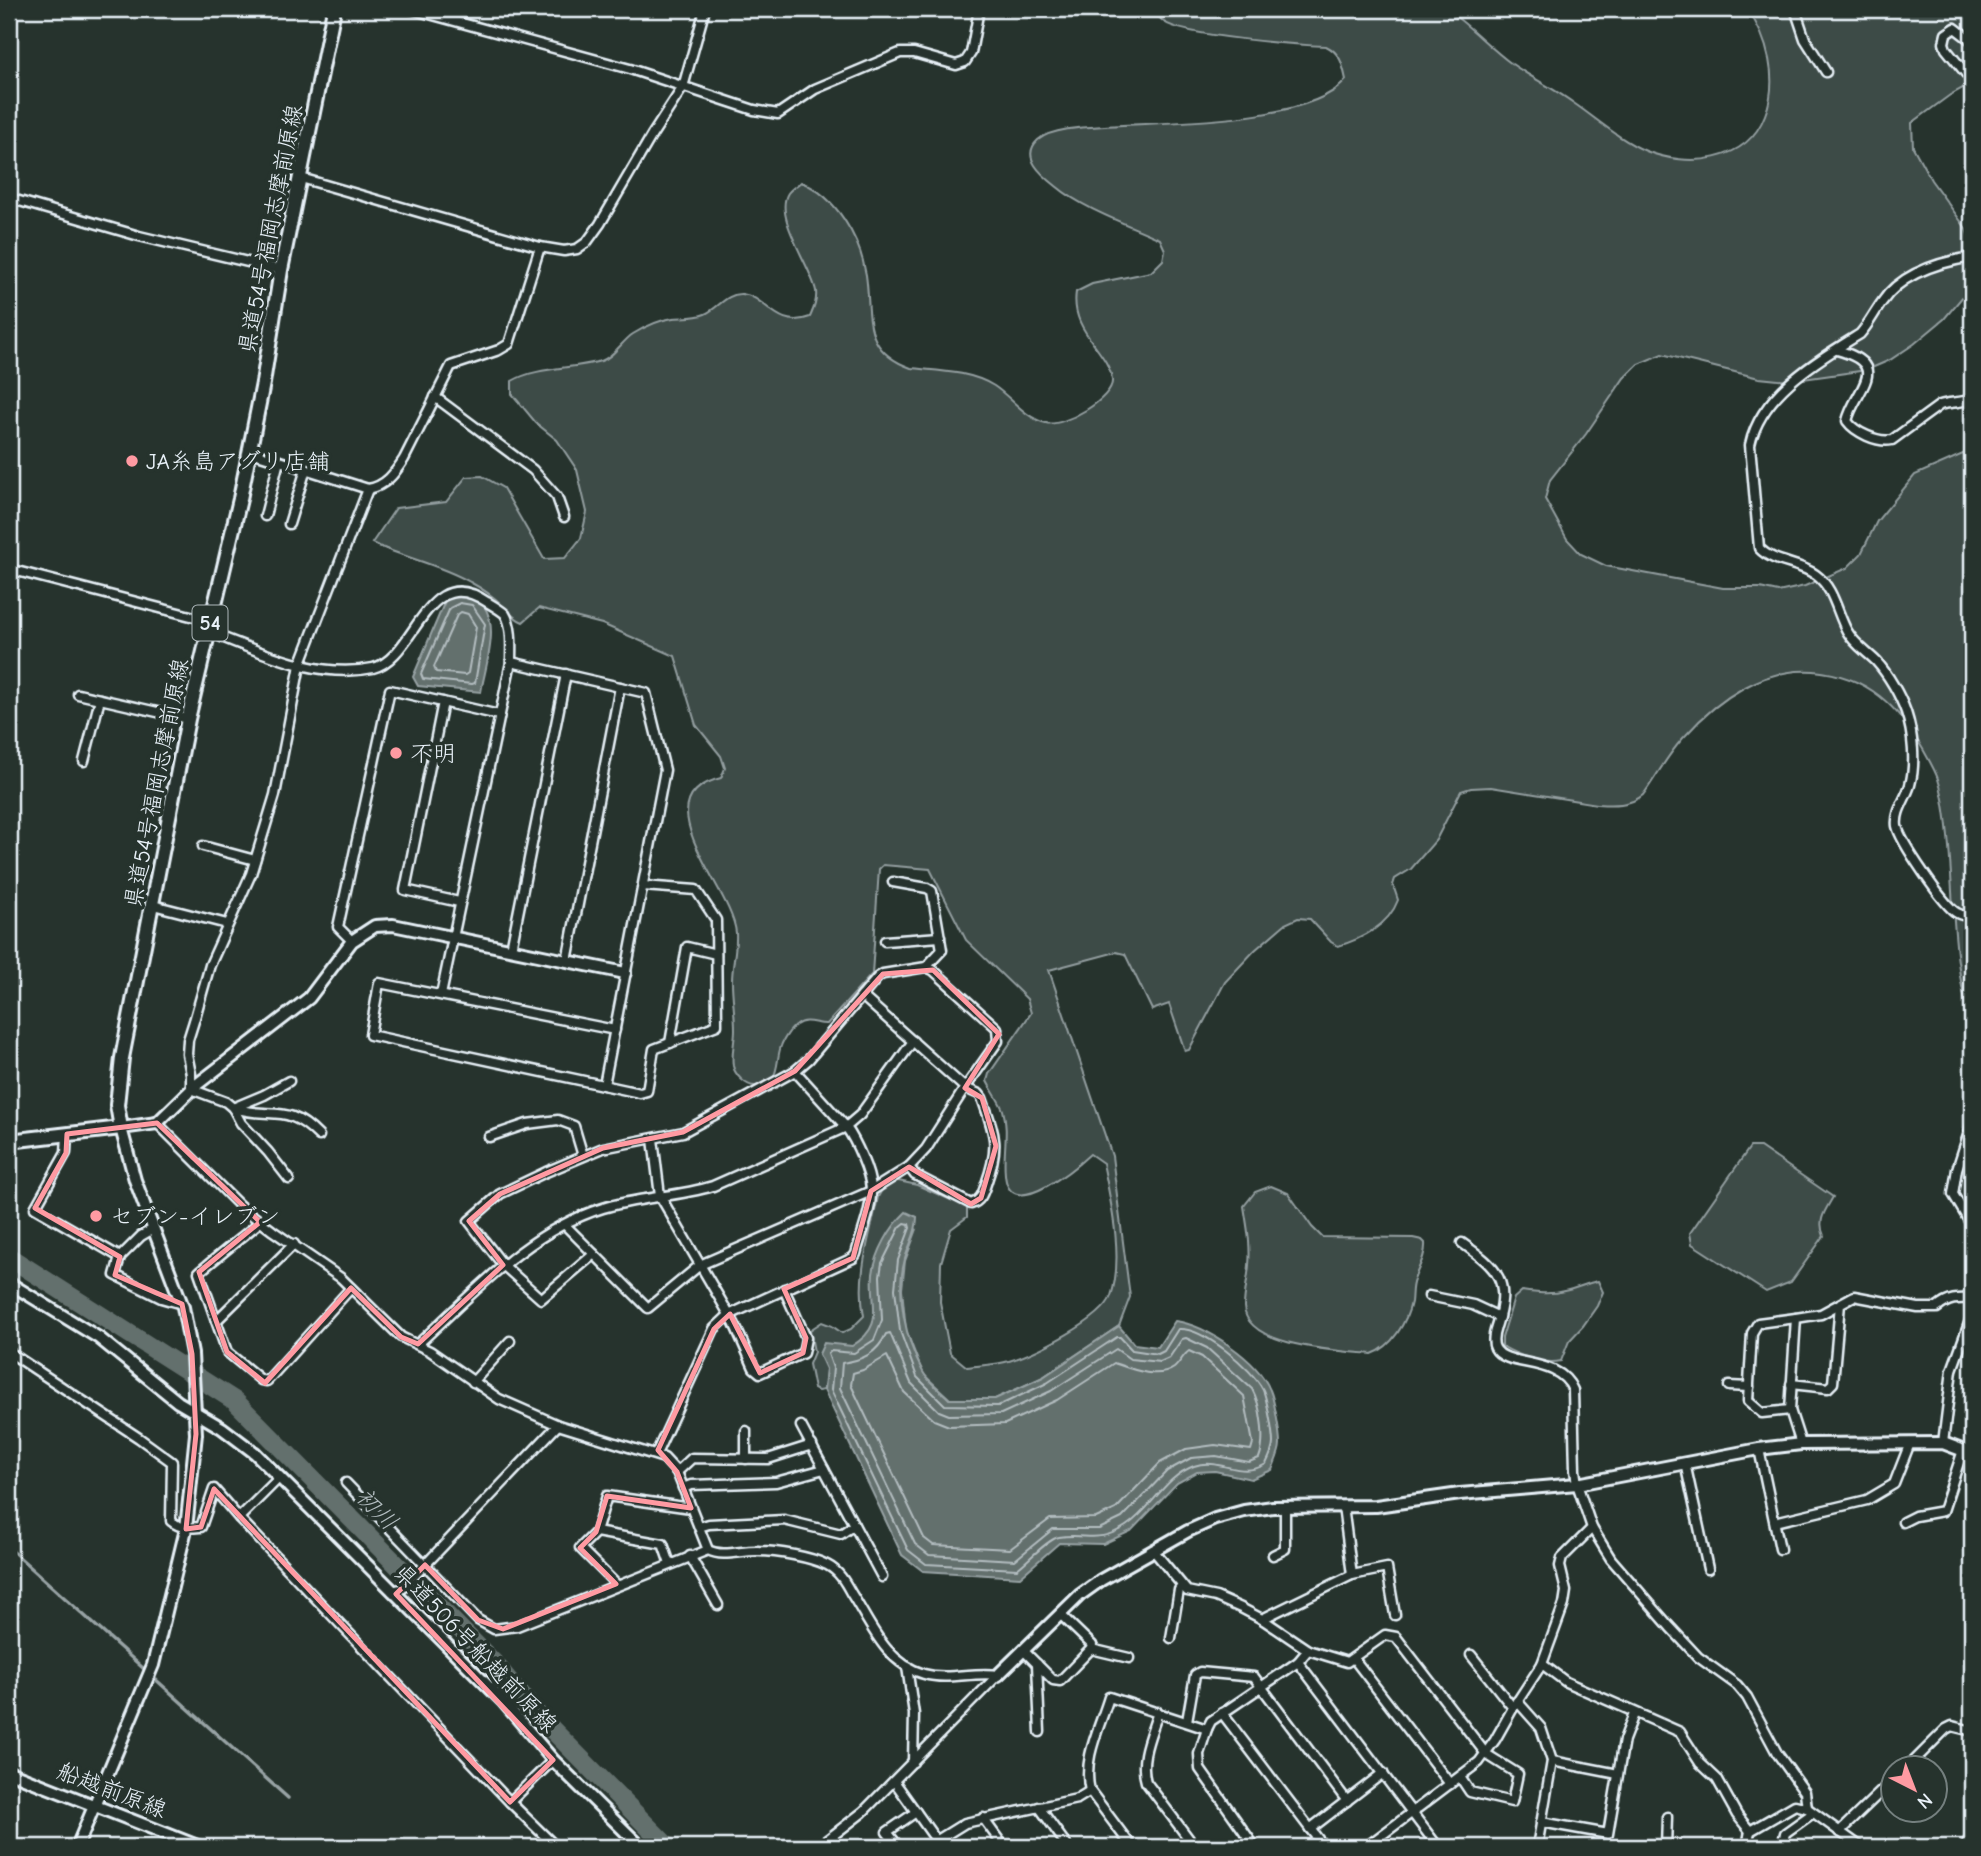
<svg xmlns="http://www.w3.org/2000/svg" width="1981" height="1856" viewBox="0 0 1981 1856" font-family="'Comic Neue','Klee One',sans-serif">
	<style>
		.green { fill: #3e4b47; stroke: #939ea0; stroke-width: 2 }
		.water { fill: #636f6d; stroke: #98a3a5; stroke-width: 2 }
		.lines { fill: none; stroke-linecap: round; stroke-linejoin: round }
		.shore { stroke: #b3bdc0; stroke-width: 2 }
		.stream { stroke: #98a3a5; stroke-width: 3.5 }
		.river { stroke: #636f6d; stroke-width: 19 }
		.street-casing { stroke: #e8f1f8; stroke-width: 13 }
		.secondary-casing { stroke: #e8f1f8; stroke-width: 16 }
		.primary-casing { stroke: #e8f1f8; stroke-width: 18 }
		.street { stroke: #26332d; stroke-width: 8 }
		.secondary { stroke: #26332d; stroke-width: 10 }
		.primary { stroke: #26332d; stroke-width: 12 }
		.marked { fill: none; stroke: #ff9aa2; stroke-width: 5; stroke-linejoin: round }
		.poi-dot { fill: #ff9aa2; stroke: #26332d; stroke-width: 2.5 }
		.labels { text-anchor: middle; stroke-width: 7; stroke-linejoin: round; paint-order: stroke }
		.shield { fill: #26332d; stroke: #aeb8bb; stroke-width: 2 }
		.shield-label { font-size: 21px; font-weight: bold; fill: #e8f1f8 }
		.street-label { font-size: 23px; fill: #e8f1f8; stroke: #26332d }
		.poi-label { font-size: 23px; fill: #e8f1f8; stroke: #26332d; text-anchor: start }
		.water-label { font-size: 24px; font-style: italic; fill: #b3bdc0; stroke: #26332d }
	</style>
	<rect width="100%" height="100%" fill="#26332d"/>
	<filter id="ink" filterUnits="userSpaceOnUse"><feTurbulence type="fractalNoise" baseFrequency=".0143" numOctaves="2"/><feDisplacementMap in="SourceGraphic" scale="14" xChannelSelector="R" yChannelSelector="G"/><feConvolveMatrix kernelMatrix="1 2 1 2 8 2 1 2 1" color-interpolation-filters="sRGB"/></filter>
	<g filter="url(#ink)">
		<g class="green">
			<path d="M1154,9h292c23,16 43,38 66,55 20,14 43,25 63,40 23,16 45,36 71,47 42,17 101,12 119,-36 14,-35 3,-77 -18,-106h225v74l-22,12 -38,28 1,24 18,33 34,47 7,18v30l-8,20 -20,24 -30,25 -24,16 -23,10 -78,11 -30,-3 -97,-24 -24,10 -14,14 -38,56 -36,46 -5,19 22,40 14,15 25,12 117,22h37l18,4 27,-6 42,-18 14,-14 16,-33 38,-46 57,-25v575c-19,-55 -18,-119 -23,-178 -2,-22 -4,-46 -11,-68 -3,-9 -9,-19 -14,-28 -26,-45 -56,-75 -110,-80 -50,-4 -96,28 -128,64 -17,17 -29,41 -43,60 -13,11 -30,10 -46,9l-106,-17 -20,1 -10,3 -25,49 -25,29 -16,10 -2,6 5,15c-9,25 -36,39 -60,46l-7,-4 -21,-23 -12,-1 -13,6 -30,26 -30,32 -36,68 -4,1 -16,-47 -17,6 -27,-56 -9,-2 -67,18 63,186 18,141 -11,29 -76,51 -48,22h-45l-27,-25 -17,-44 -4,-41 3,-28 12,-32 -44,46 2,44 -7,17 -42,33 -2,21 -6,1 -4,-2 -5,-25 5,-12 -4,-22 12,-8 10,4 10,7 9,-4 13,-13c-8,-41 6,-80 14,-119l5,-9 11,-8 23,5 50,22v10l-16,12 -10,34 -1,39 10,51 17,14c13,-2 29,-2 42,-6 24,-7 94,-41 102,-65 13,-38 0,-94 -8,-133l-13,-9c-13,12 -75,65 -84,27 -5,-22 4,-48 -3,-71 -4,-10 -11,-19 -16,-29l2,-7 42,-61 -4,-14 -61,-59 -36,-71 -47,-4 -4,4 -7,105 -45,50c-10,1 -21,-7 -31,1 -5,3 -13,15 -15,21 -6,16 0,40 -26,40 -9,0 -20,-11 -22,-20 -2,-11 2,-25 2,-37 0,-16 -3,-32 -3,-48 0,-16 5,-32 4,-48 -3,-44 -98,-135 -15,-155l4,-10 -4,-12 -25,-31 -21,-69 -73,-32 -63,-16 -16,14c-10,-4 -14,-10 -21,-17 -9,-9 -21,-17 -32,-23 -31,-18 -66,-24 -98,-39l24,-35 50,-6 20,-25 16,-1 21,12 41,71 21,-1 16,-20 6,-26 -10,-42 -20,-30 -21,-17 -24,-29v-13c24,-14 61,-12 89,-20 13,-4 21,-20 32,-27 13,-8 26,-14 40,-16 10,-1 23,0 32,-4 13,-6 22,-21 37,-20 24,2 34,36 68,23 4,-9 7,-16 6,-26 -5,-25 -43,-75 -28,-98 3,-4 9,-8 13,-11 35,14 59,56 65,93 6,42 -5,75 45,93 28,3 59,3 83,18 18,12 31,32 52,37 16,5 69,-25 66,-44 -4,-29 -42,-47 -36,-87l16,-8 59,-12 12,-12 2,-10 -5,-11c-33,-15 -77,-30 -104,-53 -14,-11 -36,-29 -18,-46 14,-12 50,-13 67,-14 56,-4 205,-2 241,-46 -3,-14 -5,-27 -20,-34 -29,-1 -143,-10 -162,-24 -4,-3 -8,-9 -10,-13z"/>
			<path d="M1750,1147h10l73,50c-8,14 -16,23 -9,39l-33,46 -25,10 -74,-48 -2,-11z"/>
			<path d="M1271,1186l17,7 24,34 10,10 91,1 9,2 3,3c1,13 -7,25 -11,37 -3,7 -2,15 -3,22 -4,20 -19,45 -39,52 -29,-3 -126,-6 -128,-47 0,-14 4,-28 5,-42 2,-21 -2,-39 -5,-59l11,-14z"/>
			<path d="M1598,1281l5,11 -6,14 -14,20 -14,15 -8,20c-18,4 -44,-6 -59,-15v-8l12,-40 8,-7c14,2 28,4 42,0 12,-2 22,-8 34,-10z"/>
		</g>
		<g class="water">
			<path d="M460,596c4,0 12,1 16,3 28,18 9,67 5,93l-63,-6 -5,-9 32,-76z"/>
			<path d="M906,1212l11,5c0,16 -8,27 -12,42 -10,35 1,82 18,113 5,10 18,19 26,27h46l48,-22 76,-51 15,18 24,3 17,-26c31,4 83,39 95,69 4,9 10,43 10,54 0,8 -5,18 -8,26l-21,9 -36,-8 -18,1 -20,11 -46,48 -28,13 -44,-1 -39,34 -97,-6 -21,-16 -78,-165 2,-21 -7,-15 5,-11 28,3c34,-21 18,-39 21,-72 3,-22 17,-47 33,-62z"/>
		</g>
		<g class="lines">
			<g class="shore">
				<path d="M460,603l12,2 13,19 -10,59 -3,1 -49,-5 -2,-5 29,-66z"/>
				<path d="M461,612l7,2 8,13 -8,46 -3,2 -29,-3 -2,-5 23,-52z"/>
				<path d="M905,1223l4,1 1,4 -12,32 -3,29 5,42 17,46 28,28 53,1 49,-23 70,-46h3l12,13 26,4 6,-3 14,-22c25,-2 74,39 85,61 4,9 10,44 10,53 0,7 -4,15 -7,21 -27,16 -45,-7 -72,2 -30,11 -42,43 -68,60 -28,18 -39,7 -67,11 -10,1 -32,25 -42,32l-91,-5 -18,-14 -77,-160 2,-22 -5,-14 3,-3 23,2 20,-13 8,-20 -2,-44 2,-13 18,-36z"/>
				<path d="M890,1333l21,50 28,28 10,4 52,-1 50,-23 65,-42 14,10 30,3 9,-4 13,-19 4,-1 21,10 45,41c9,16 14,52 7,69l-10,4 -33,-6 -25,2 -24,13 -45,47 -23,11h-46l-38,31 -86,-5 -14,-11 -75,-156 2,-25c20,-3 35,-9 44,-29z"/>
				<path d="M1189,1351l13,6 42,39 9,47 -2,7 -36,-5 -29,4 -26,14 -44,46 -20,9 -46,1 -40,30 -77,-4 -9,-7 -73,-153 2,-12 10,-3 24,-14 17,36 30,28 15,6 56,-2 52,-24 57,-37c17,6 43,17 60,5 6,-5 9,-13 15,-17z"/>
			</g>
			<path class="stream" d="M9,1548l279,250"/>
			<path class="river" d="M9,1257l226,144 261,264 39,47 133,135"/>
			<defs>
				<g id="street">
					<path d="M411,9l219,60 124,41 24,4 37,-25 85,-36h14l42,12 9,-3 6,-9 8,-44"/>
					<path d="M1795,9l10,30 21,33"/>
					<path d="M1972,41l-17,-13 -9,6 -2,9 2,6 26,32"/>
					<path d="M301,178l239,69 24,4 13,-2 10,-7 13,-18 52,-89 31,-48 22,-78"/>
					<path d="M9,198l130,38 142,34"/>
					<path d="M1972,257c-32,5 -71,16 -90,45 -8,11 -13,22 -22,32 -42,26 -99,59 -110,111l9,103c15,16 40,14 57,27 18,13 21,38 31,56 7,13 19,20 29,30 12,13 24,34 30,51 7,21 10,52 4,73 -4,14 -15,26 -13,41 3,15 47,80 60,87 5,3 10,3 15,2"/>
					<path d="M1837,350c57,16 17,40 10,71 8,11 30,22 45,19l48,-35c11,-4 22,-1 32,-7"/>
					<path d="M435,397l98,73 24,27 7,20"/>
					<path d="M248,451l120,38c18,-3 27,-16 36,-30l47,-93 48,-16 10,-6 31,-97"/>
					<path d="M265,516l14,-55"/>
					<path d="M289,524l17,-55"/>
					<path d="M9,569l201,52"/>
					<path d="M208,632c52,19 108,48 165,36 43,-10 53,-108 114,-66 5,3 14,8 18,12 8,13 6,33 6,48l-70,333"/>
					<path d="M511,662l135,31 19,77 -61,315"/>
					<path d="M78,694l110,25"/>
					<path d="M443,702l-38,188 54,12"/>
					<path d="M84,761l16,-62"/>
					<path d="M203,846l52,14"/>
					<path d="M153,905l74,19"/>
					<path d="M352,941l-14,-14 52,-237 109,25"/>
					<path d="M885,941l55,-4"/>
					<path d="M511,949l55,-275"/>
					<path d="M567,961l53,-274"/>
					<path d="M615,1030l-236,-47 -9,52 270,58 7,-2 7,-42 63,-24 -1,-105 -20,-30 -53,-4"/>
					<path d="M670,1043l17,-96 29,7"/>
					<path d="M233,1108c40,12 53,-6 86,28"/>
					<path d="M233,1108l31,-13 25,-14"/>
					<path d="M157,1123l83,83 33,25 68,47 60,59 29,14 69,48 59,26 106,33 13,14 31,78c16,8 33,0 51,1 18,0 52,6 68,14 12,6 18,17 24,28 20,31 34,70 73,81 25,7 49,-3 74,1"/>
					<path d="M1972,1123l-15,46 -4,25 19,32"/>
					<path d="M67,1134l-1,19 -31,55 85,49 21,-21 12,-7"/>
					<path d="M489,1137l38,-13 31,-4 16,6 9,30"/>
					<path d="M653,1139l7,57 74,127 20,45 6,5 43,-20 3,-15 -22,-49"/>
					<path d="M909,1167l6,8 56,29c10,-3 12,-11 15,-20 14,-39 9,-49 -4,-86l-3,-4 -14,-6 33,-47 -1,-13 -64,-58 -7,-3"/>
					<path d="M289,1179l-21,-27 -27,-29 -8,-15 -7,-6 -35,-13v-15l-4,-20 1,-14 6,-19 16,-56 41,-91 24,-79 25,-130 68,-176"/>
					<path d="M260,1222l-61,50 28,80 34,28 6,1 84,-93"/>
					<path d="M565,1225l83,83 52,-43 171,-74 38,-24 17,-18 39,-61 -103,-92"/>
					<path d="M1462,1243c37,26 49,38 34,84 -2,6 -4,15 -1,21 11,21 63,7 78,42l2,80 2,14 15,44 19,31 59,68 28,30 39,28 10,12 30,56 28,39 2,16"/>
					<path d="M594,1254l-53,45 -38,-34 -34,-44 31,-27 46,-22 57,-24 80,-16 112,-61 14,-12 69,-82 5,-3 43,-7 16,-17 -10,-59 -5,-3 -34,-6"/>
					<path d="M120,1257l-5,18 46,23 21,6"/>
					<path d="M1429,1296l44,9 26,12"/>
					<path d="M216,1321l78,-77"/>
					<path d="M418,1344c56,-51 110,-113 185,-136 36,-11 74,-11 110,-22l133,-59 14,-12 53,-74"/>
					<path d="M9,1352l130,86 33,24 -1,59c10,8 18,7 30,6l13,-38 25,29 271,284 46,45"/>
					<path d="M473,1382l37,-41"/>
					<path d="M1791,1384l37,4 5,-5 7,-79"/>
					<path d="M1729,1386l20,1"/>
					<path d="M1790,1410l-28,3 -14,-12 4,-68 6,-10 38,-5"/>
					<path d="M801,1426l81,151"/>
					<path d="M1943,1443l9,-73 20,-55"/>
					<path d="M1801,1444l-11,-34 6,-92 25,-4 33,-18 64,12h19c12,-10 20,-10 35,-9"/>
					<path d="M1759,1449l21,100"/>
					<path d="M656,1454l58,-125 15,-14 124,-57 3,-4c5,-20 16,-44 15,-65 -1,-17 -15,-48 -25,-62l-51,-56"/>
					<path d="M746,1459v-28"/>
					<path d="M1685,1463l23,106"/>
					<path d="M677,1472l15,-14 76,1 44,-14"/>
					<path d="M346,1483l132,137 16,9 23,-3 191,-76"/>
					<path d="M683,1488l8,-3 85,-3 48,-13"/>
					<path d="M1343,1506l9,69"/>
					<path d="M239,1518l41,-41"/>
					<path d="M1775,1522l92,-22 27,-16 16,-41"/>
					<path d="M1903,1522l12,-6 28,-5 20,-61"/>
					<path d="M699,1527l10,-3 75,-4 57,14 13,-9"/>
					<path d="M596,1532l67,12 7,20"/>
					<path d="M1153,1550l34,41 29,6 25,11 21,11 46,31 39,12 38,-27 11,2 90,117 32,20 -6,28 -42,-10 -10,-15"/>
					<path d="M1273,1555l12,-6v-43"/>
					<path d="M690,1556l28,49"/>
					<path d="M616,1584l-36,-36 16,-16 11,-36 84,12"/>
					<path d="M392,1591l9,-2 24,-24 133,-140"/>
					<path d="M1262,1619l90,-44 35,-7 8,47"/>
					<path d="M1171,1638l8,-48 3,-4"/>
					<path d="M1091,1649l38,9"/>
					<path d="M1023,1650l30,30 7,1 31,-32 1,-4 -32,-31"/>
					<path d="M1471,1655l42,53"/>
					<path d="M1354,1659l96,125"/>
					<path d="M1298,1662l140,185"/>
					<path d="M1037,1664l3,68"/>
					<path d="M1542,1664l24,18 114,50 20,31 17,16 20,36 13,16 -3,16"/>
					<path d="M907,1667l7,47 -1,48"/>
					<path d="M1517,1701l24,27 11,33 -15,86"/>
					<path d="M1158,1712c-7,23 -19,46 -12,70l49,65"/>
					<path d="M1222,1713l102,134"/>
					<path d="M1187,1721l8,-46 5,-3 54,5 93,124"/>
					<path d="M1207,1729l-8,25 1,15 55,78"/>
					<path d="M1552,1761l66,13"/>
					<path d="M1906,1769l40,-40 6,-3 20,5"/>
					<path d="M894,1781l47,66"/>
					<path d="M510,1802l43,-42"/>
					<path d="M1039,1807l29,40"/>
					<path d="M983,1818l21,29"/>
					<path d="M1541,1822l67,12 16,-94 10,-26"/>
					<path d="M1310,1829l73,-56"/>
					<path d="M1750,1831l45,-26 12,3 54,39"/>
					<path d="M1839,1832l55,-53"/>
					<path d="M936,1841l29,-18 112,-24 13,-8"/>
					<path d="M818,1847l45,-35 135,-137"/>
					<path d="M899,1847l-12,-15 29,-20"/>
					<path d="M1132,1847l-42,-56c-8,-32 10,-64 19,-94l98,32 4,-8 87,-59 10,-12"/>
					<path d="M1366,1847l113,-85 16,-22 18,-32 29,-44 22,-60 2,-13 -6,-25 2,-8 30,-30"/>
					<path d="M1666,1847l1,-30"/>
					<path d="M1782,1847l3,-14 28,-20"/>
				</g>
				<g id="secondary">
					<path d="M9,1283l90,55 79,64 44,26 33,25 248,248 50,59 88,87"/>
					<path d="M998,1675l82,-80 21,-15 87,-49 27,-12 29,-8 29,-4 103,-1 84,-12 117,-10 182,-35 42,-5 142,-1 29,11"/>
					<path d="M9,1772l191,75"/>
					<path d="M77,1847l76,-182 33,-136 10,-95 -4,-80 -9,-47 -48,-127 -14,-52 36,-5 38,-37 114,-88 43,-57 23,-15 18,-1 232,48"/>
					<path d="M1966,1847l6,-8"/>
				</g>
				<path id="primary" d="M9,1141l112,-13 -4,-23 5,-47 66,-339 52,-220 23,-116 18,-113 53,-261"/>
			</defs>
			<use href="#street" class="street-casing"/>
			<use href="#secondary" class="secondary-casing"/>
			<use href="#primary" class="primary-casing"/>
			<use href="#street" class="street"/>
			<use href="#secondary" class="secondary"/>
			<use href="#primary" class="primary"/>
		</g>
	</g>
	<path class="marked" d="M933,970l66,64 -34,54 17,10 14,48 -15,52 -10,6 -62,-37 -38,24 -18,67 -69,31 22,49 -3,15 -43,20 -30,-59 -16,15 -56,121 19,22 14,36 -84,-12 -11,36 -16,16 36,36 -113,45 -25,-9 -53,-55 -29,29 157,166 -43,42 -296,-313 -13,38 -15,2 10,-95 -4,-80 -10,-50 -67,-29 5,-18 -85,-49 31,-55 1,-19 90,-11 103,99 -61,50 28,80 38,31 86,-95 50,49 17,7 85,-79 -34,-44 31,-27 103,-46 80,-16 112,-61 88,-97z"/>
	<g class="poi-dot">
		<circle cx="132" cy="461" r="7"/>
		<circle cx="396" cy="753" r="7"/>
		<circle cx="96" cy="1216" r="7"/>
	</g>
	<g class="labels">
		<rect class="shield" x="192.5" y="605.5" width="35" height="35" rx="5"/>
		<g class="shield-label">
			<text x="210" y="630">54</text>
		</g>
		<g class="street-label">
			<text transform="translate(270 229) rotate(-79)" y="8">県道54号福岡志摩前原線</text>
			<text transform="translate(156 783) rotate(-79)" y="8">県道54号福岡志摩前原線</text>
			<text transform="translate(476 1648) rotate(46)" y="8">県道506号船越前原線</text>
			<text transform="translate(112 1790) rotate(21)" y="8">船越前原線</text>
		</g>
		<g class="poi-label">
			<text x="146" y="469">JA糸島アグリ店舗</text>
			<text x="410" y="761">不明</text>
			<text x="110" y="1224">セブン-イレブン</text>
		</g>
		<g class="water-label">
			<text transform="translate(377 1509) rotate(45)" y="8">初川</text>
		</g>
	</g>
	<rect width="1981" height="1856" fill="none" stroke="#26332d" stroke-width="35"/>
	<rect x="18" y="18" width="1946" height="1821" fill="none" stroke="#e8f1f8" stroke-width="2.5" filter="url(#ink)"/>
	<g transform="translate(1914 1789) rotate(138)"><circle r="33" fill="#26332d" stroke="#747f7e" stroke-width="2"/>
	<path d="M0-5L12 26L0 18L-12 26Z" fill="#ff9aa2"/>
	<text y="-10" font-size="19" font-weight="bold" text-anchor="middle" fill="#e8f1f8">N</text>
	</g>
</svg>
